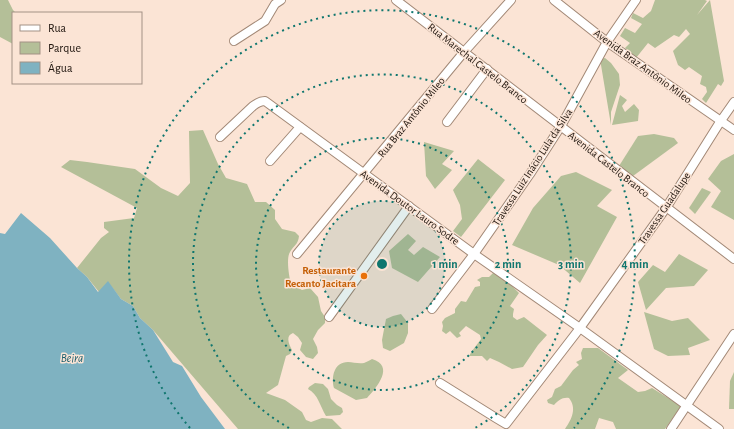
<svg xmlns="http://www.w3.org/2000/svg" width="734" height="429" viewBox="0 0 734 429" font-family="'Alegreya Sans',sans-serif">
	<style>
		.green { fill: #b4bf98 }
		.water { fill: #7fb2c1 }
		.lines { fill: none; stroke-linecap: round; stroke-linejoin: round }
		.minor-casing { stroke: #a28876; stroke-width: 10 }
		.minor { stroke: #fff; stroke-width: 8 }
		.ring { fill: none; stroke: #0f766e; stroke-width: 2; stroke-dasharray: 2 4 }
		.food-dot { fill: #e8710a; stroke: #fbe4d5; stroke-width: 1.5 }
		.labels { text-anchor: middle; stroke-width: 3; stroke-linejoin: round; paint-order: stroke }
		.street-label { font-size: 11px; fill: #1f150e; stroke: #fbe4d5 }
		.food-label { font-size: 11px; font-weight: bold; fill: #c56008; stroke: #fbe4d5; text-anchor: end }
		.water-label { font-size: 12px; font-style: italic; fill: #155b6b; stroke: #fbe4d5 }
		.centre { fill: #0f766e; stroke: #fbe4d5; stroke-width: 2 }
		.ring-label { font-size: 12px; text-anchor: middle; font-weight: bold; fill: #0f766e; stroke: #fbe4d5; stroke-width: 3; stroke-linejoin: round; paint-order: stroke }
	</style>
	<rect width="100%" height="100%" fill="#fbe4d5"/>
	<g class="green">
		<path d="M0,0h8l5,10 3,3h-3v31l-13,-7z"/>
		<path d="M655,0h50l2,1 -10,14 13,-15 14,81 -3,5 -3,-2 -12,19 -4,-4 5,-7 -1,-5 -6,-3 2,-8 -13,-9 -4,3 -7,-5 -5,-14 17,-17 -4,-5 -7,8 -5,-2 -19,13 -7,-5 -12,15 -11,-10 5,-5 -10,-7 5,-8 10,5 7,-9 -11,-6 2,-5 10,5 8,-7z"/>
		<path d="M605,58l6,5 8,11 1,11 -9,27v13l-11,-66z"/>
		<path d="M620,95l7,5 -5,6 3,6 9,-8 5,6 -1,11 -26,4z"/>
		<path d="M203,130l15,34 8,14 21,6 8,18h11l9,8v9l7,10 13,3 4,4c-1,9 -5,9 -9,16 -4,6 -1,25 1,32l11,6 8,-2 8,9 3,14 4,6v6l-7,7 -5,9 4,8 1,6 -5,6 -7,-2 -6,-7 2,-7 -4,-6 -5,-4c-8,3 -4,11 -1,17l-2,4 -4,2 -8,29 -12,8 19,7 17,12 4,8 5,2 11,-4 10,1 10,10h-104l-85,-99 -13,-12 -7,-12 -12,-7 -13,-17 -9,10 -12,-15 -10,-9 24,-30 8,-6 -5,-4v-6l30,-4 3,-10 -76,-41 9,-7 17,2 48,7 26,19 17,8 12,-13 -1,-52z"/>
		<path d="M654,134l20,4 4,5 -45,33 -14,-10 19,-30z"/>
		<path d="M424,142l30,9 -12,13 10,6 -17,19 -9,-13z"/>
		<path d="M734,154v66l-23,-13 10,-16 -13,-12 13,-18z"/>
		<path d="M478,159l27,21 -44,57 -8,-6 9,-12 -2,-14 -7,-15z"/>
		<path d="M576,172l36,18 -15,16 20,11 -37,66 -21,-18 -47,-20 21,-37 28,-32z"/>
		<path d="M702,188l9,4 -16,22 -6,-6z"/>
		<path d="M408,234l8,7 -8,9 6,5 9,-8 17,10 -22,25 -26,-14 -3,-17z"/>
		<path d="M679,254l29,16 -14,16 -28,2 -20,22 -8,-28 15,-17 12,7z"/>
		<path d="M494,272l12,8 13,13 -9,13 4,3 -1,5v3l4,3 7,-3 23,18 -9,10 -15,22 -11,2 -13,-7 -9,-4 -3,3 -5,-5h-13c3,-6 8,-11 12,-17l-1,-4 -14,-9 -7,7 2,3 -4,2 -7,-7 -4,3 -4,-3 1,-5 -1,-4 3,-4 10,-5v-4l6,-8 5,1 9,-15 5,-1v-4l-3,-2 5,-3h7z"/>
		<path d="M644,312l28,9 16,-3 22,22 -22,8 2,7 -22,1 -14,-7z"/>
		<path d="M401,314l7,9v10l-4,10 -14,8 -7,-3 -1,-8 4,-21 7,-3z"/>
		<path d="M583,348h15l30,22 -10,8 20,14 7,-1 7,-3 29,18 -16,23h-49l-3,-7 -14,-4 -4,11h-30c7,-10 12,-21 4,-31 -7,-1 -11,3 -15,7l-6,-2 -1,-3 5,-3 3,-8 6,-3 12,-16 6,-5 -3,-3 6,-3 -1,-6z"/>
		<path d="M372,359c23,7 5,28 -5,39l-11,2 -22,-12c-3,-11 0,-26 14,-26 5,0 10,2 16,1 3,-1 6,-3 8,-4z"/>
		<path d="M734,372v37h-5l1,-28z"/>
		<path d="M315,383l8,1 5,5 3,10 6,6 5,3 1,4 -3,3 -14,1c-6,-10 -8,-22 -18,-27l1,-2z"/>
	</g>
	<path class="water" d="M21,213l29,25 27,30 10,9 11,15 10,-11 13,18 12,7 7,12 13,12 20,32 9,4 19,31 24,32h-225v-196l5,1z"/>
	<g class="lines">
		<defs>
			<g id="minor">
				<path d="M396,0l338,259"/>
				<path d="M554,0l53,42 127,88"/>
				<path d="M234,41l31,-20 10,-17 6,-4"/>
				<path d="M447,122l40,-53"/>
				<path d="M220,137l33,-31c4,-3 7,-5 12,-5l209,153 106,74 139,101"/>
				<path d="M270,161l30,-34"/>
				<path d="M297,254l167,-202 47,-52"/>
				<path d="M432,309l42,-55 56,-80 31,-48 46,-84 29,-42"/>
				<path d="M329,317l80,-111"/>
				<path d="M440,383l56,35 10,6 74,-96 86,-120 54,-86 14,-20"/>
				<path d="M671,429l63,-95"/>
			</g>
		</defs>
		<use href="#minor" class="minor-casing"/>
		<use href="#minor" class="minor"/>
	</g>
	<circle cx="382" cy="264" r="63" fill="#0f766e" fill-opacity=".12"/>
	<g class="ring">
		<circle cx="382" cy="264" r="63"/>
		<circle cx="382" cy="264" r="126"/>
		<path d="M289 428A189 189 0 1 1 475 428"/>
		<path d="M190 428A253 253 0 1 1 574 428"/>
	</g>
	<circle class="food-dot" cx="364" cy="276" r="4"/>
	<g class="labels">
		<g class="street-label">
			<text transform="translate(478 63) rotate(38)" y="4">Rua Marechal Castelo Branco</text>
			<text transform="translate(643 66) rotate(36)" y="4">Avenida Braz Antônio Mileo</text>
			<text transform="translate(411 117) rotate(-51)" y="4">Rua Braz Antônio Mileo</text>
			<text transform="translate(609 164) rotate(38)" y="4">Avenida Castelo Branco</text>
			<text transform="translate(532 167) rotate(-57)" y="4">Travessa Luiz Inácio Lula da Silva</text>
			<text transform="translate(410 207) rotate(36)" y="4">Avenida Doutor Lauro Sodre</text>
			<text transform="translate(664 208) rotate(-56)" y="4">Travessa Guadalupe</text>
		</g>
		<g class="food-label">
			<text x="356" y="274">Restaurante<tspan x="356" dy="13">Recanto Jacitara</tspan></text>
		</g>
		<g class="water-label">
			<text x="72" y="362">Beira</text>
		</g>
	</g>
	<circle cx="382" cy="264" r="6" class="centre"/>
	<g class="ring-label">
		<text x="445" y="268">1 min</text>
		<text x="508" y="268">2 min</text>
		<text x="571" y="268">3 min</text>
		<text x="635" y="268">4 min</text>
	</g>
	<rect x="12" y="12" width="130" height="72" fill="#fbe4d5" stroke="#a39185"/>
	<rect x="20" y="25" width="20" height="6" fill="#ffffff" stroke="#a39185"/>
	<text x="48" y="32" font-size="12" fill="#1f150e">Rua</text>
	<rect x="20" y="42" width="20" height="12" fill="#b4bf98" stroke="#a39185"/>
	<text x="48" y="52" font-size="12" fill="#1f150e">Parque</text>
	<rect x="20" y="62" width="20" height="12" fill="#7fb2c1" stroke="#a39185"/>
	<text x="48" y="72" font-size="12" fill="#1f150e">Água</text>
</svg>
